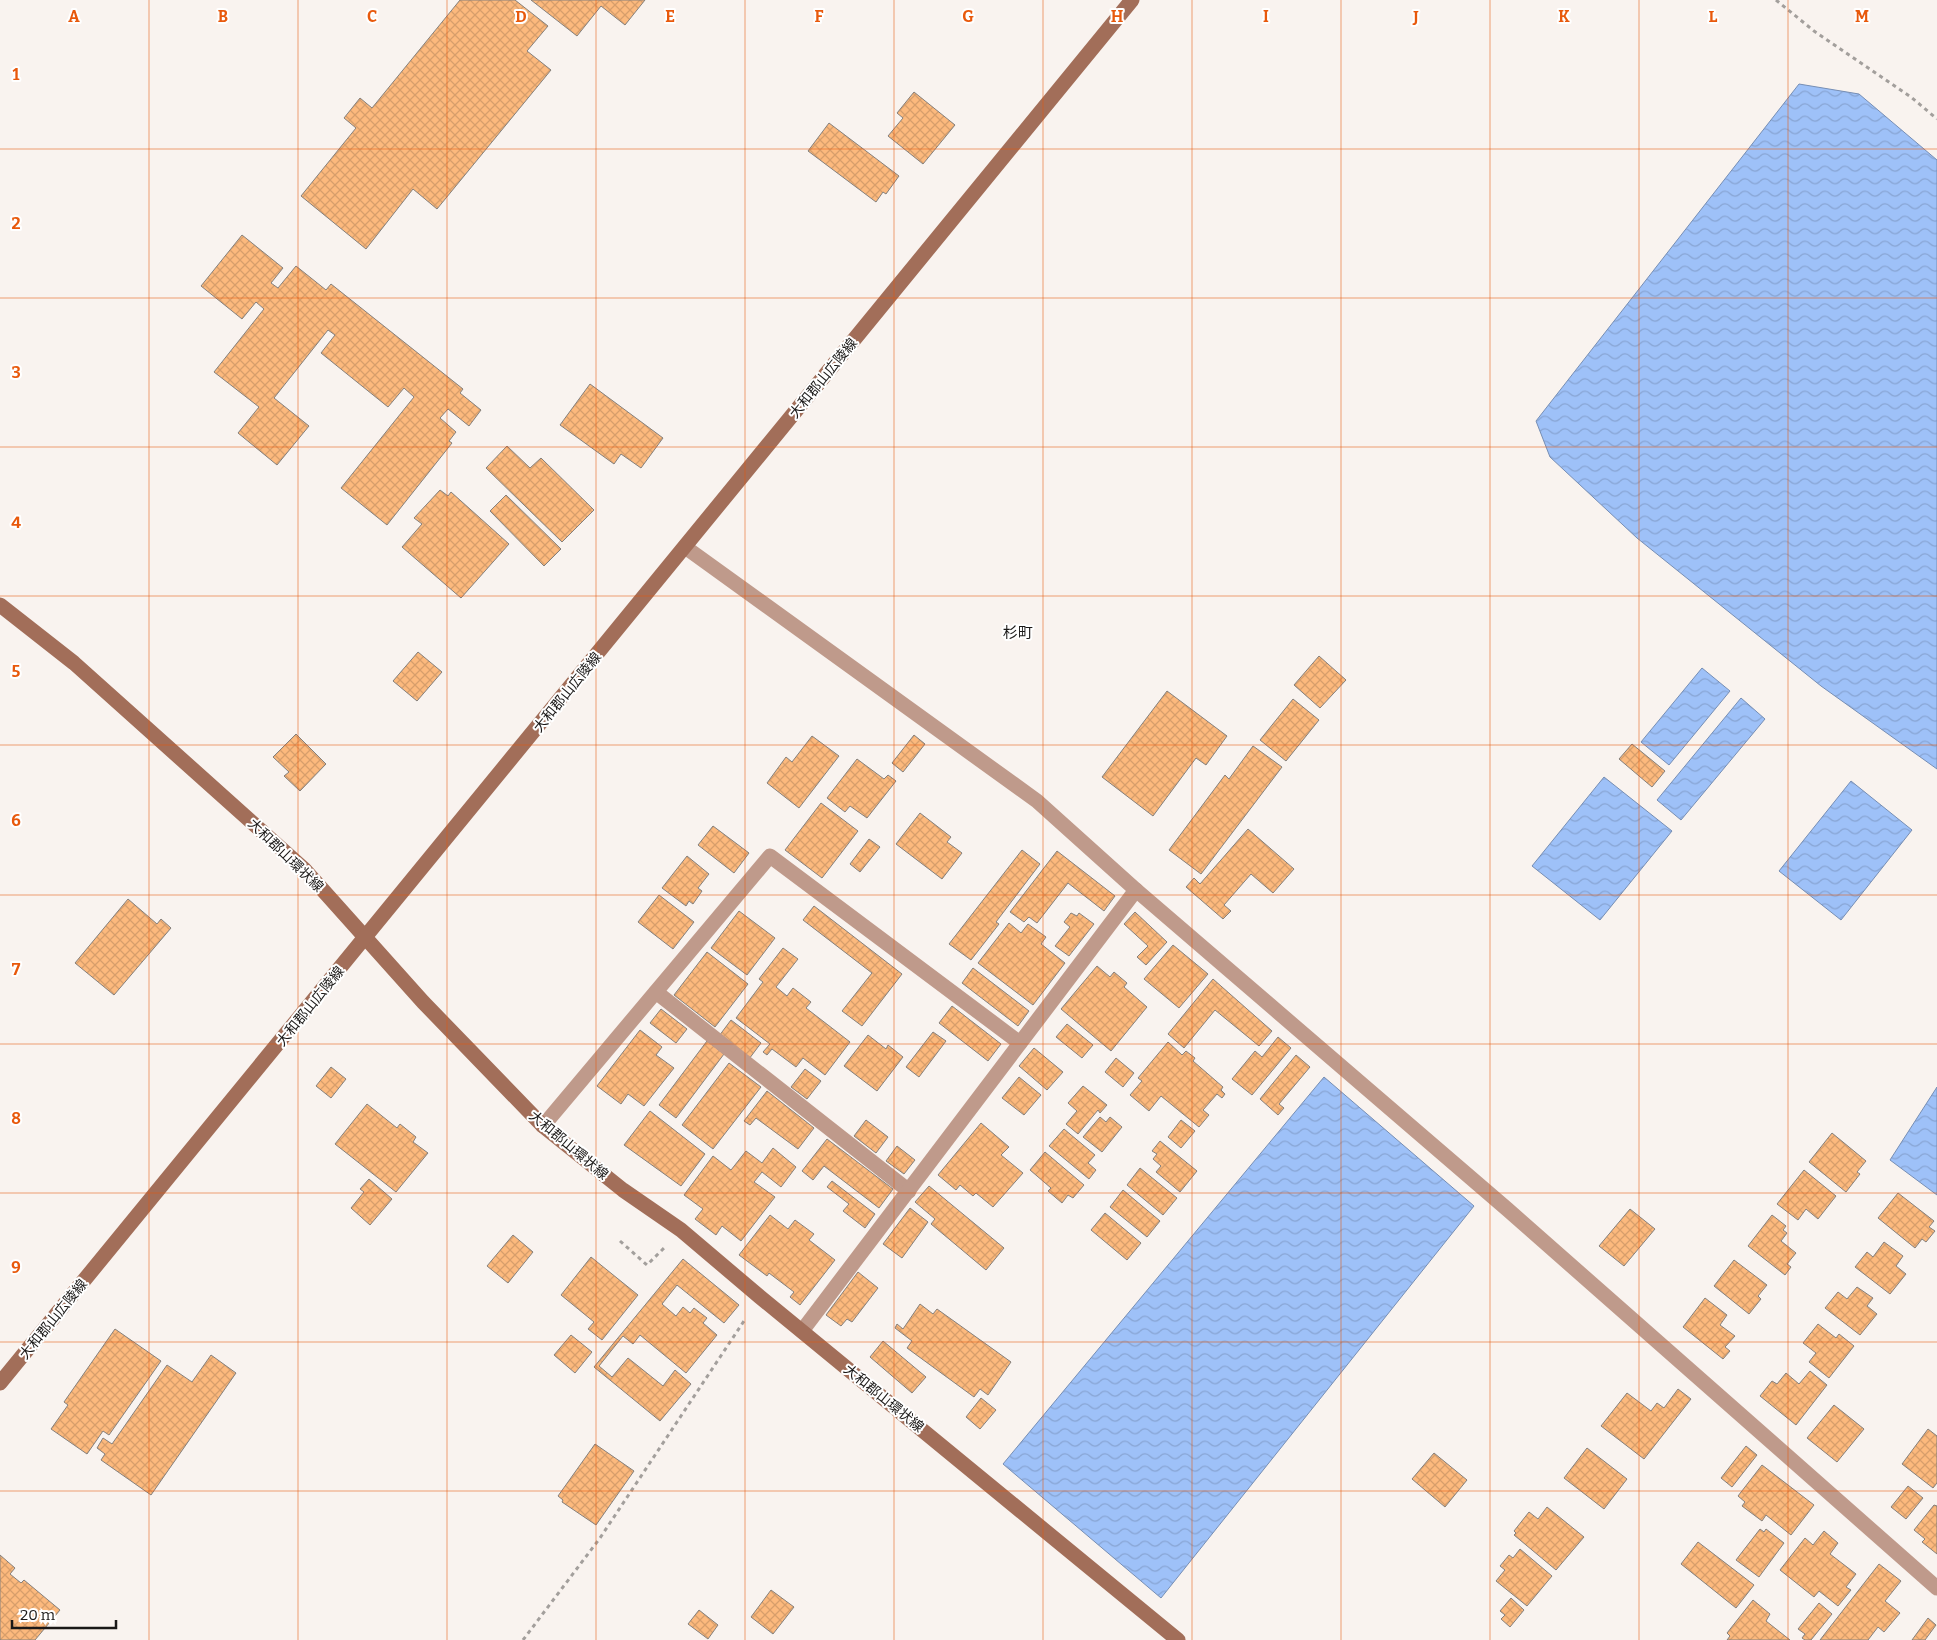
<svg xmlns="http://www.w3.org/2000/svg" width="1937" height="1640" viewBox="0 0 1937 1640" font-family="Bitter,'Noto Sans JP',serif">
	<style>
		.water { fill: url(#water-waves); stroke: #768eb4 }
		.building { fill: url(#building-cross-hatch); stroke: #85807c }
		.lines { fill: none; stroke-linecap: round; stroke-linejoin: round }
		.path { stroke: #a39f9c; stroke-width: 3; stroke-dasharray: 4 4; stroke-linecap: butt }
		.lane { stroke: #bf9a8b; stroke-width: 15 }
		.street { stroke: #bf9a8b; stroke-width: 15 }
		.secondary { stroke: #a26e59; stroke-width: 15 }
		.grid { fill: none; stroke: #e8590c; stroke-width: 1; stroke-opacity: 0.55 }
		.labels { text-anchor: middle; stroke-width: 4; stroke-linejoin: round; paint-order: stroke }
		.street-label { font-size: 14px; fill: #1a1817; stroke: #fff }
		.neighbourhood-label { font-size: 15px; fill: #1a1817; stroke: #fff }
		.grid-label { font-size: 16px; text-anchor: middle; font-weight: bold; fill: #e8590c; stroke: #fff; stroke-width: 4; stroke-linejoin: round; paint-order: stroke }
	</style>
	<defs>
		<pattern id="water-waves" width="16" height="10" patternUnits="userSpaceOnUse" patternTransform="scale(1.25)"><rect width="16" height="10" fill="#9ec1f8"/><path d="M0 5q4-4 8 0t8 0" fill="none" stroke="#88a5d4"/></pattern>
		<pattern id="building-cross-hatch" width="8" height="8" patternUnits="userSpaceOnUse" patternTransform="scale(1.25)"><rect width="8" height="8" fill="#fcb97d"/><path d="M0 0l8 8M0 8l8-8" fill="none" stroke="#d79e6b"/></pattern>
	</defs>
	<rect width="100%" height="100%" fill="#f9f3ef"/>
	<g class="water">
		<path d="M1799,84l60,10 78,66v609l-116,-83 -184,-148 -87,-81 -14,-36z"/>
		<path d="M1702,668l28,23 -61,74 -28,-23z"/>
		<path d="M1741,698l24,21 -84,101 -24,-20z"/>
		<path d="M1604,777l68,54 -72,89 -68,-54z"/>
		<path d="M1851,781l61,49 -71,90 -62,-49z"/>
		<path d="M1324,1077l150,129 -313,392 -158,-134z"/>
		<path d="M1937,1087v108l-47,-35z"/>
	</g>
	<g class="building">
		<path d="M460,0h55l33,26 -21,25 24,19 -114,139 -24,-20 -47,60 -65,-53 55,-68 -12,-10 16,-20 12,10z"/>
		<path d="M531,0h114l-20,25 -24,-19 -24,30z"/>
		<path d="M914,92l41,33 -32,39 -35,-28 15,-18 -6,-5z"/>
		<path d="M829,123l70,53 -13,18 -3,-2 -7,10 -68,-51z"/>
		<path d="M242,235l41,33 -12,15 7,5 18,-22 30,24 5,-6 132,105 -3,4 21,17 -12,16 -21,-17 -8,9 16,14 -7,9 3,2 -65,82 -46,-37 73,-91 -10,-9 -16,19 -67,-54 14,-18 -7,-5 -54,68 35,28 -32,39 -39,-32 21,-26 -45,-35 50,-63 -8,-7 -14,17 -41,-33z"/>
		<path d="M590,384l73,54 -22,30 -20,-14 -7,10 -54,-39z"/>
		<path d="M507,446l23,22 11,-10 53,52 -32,32 -76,-74z"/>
		<path d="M440,490l8,6 3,-4 58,52 -48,54 -59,-51 20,-23 -8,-6z"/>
		<path d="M506,495l55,54 -17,17 -54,-55z"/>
		<path d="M418,652l24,20 -25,29 -24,-20z"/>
		<path d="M1319,656l27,24 -26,28 -26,-23z"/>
		<path d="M1167,691l60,45 -21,29 -10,-7 -43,58 -51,-39z"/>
		<path d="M1293,699l26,21 -33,41 -26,-21z"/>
		<path d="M296,734l30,30 -26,27 -16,-15 5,-4 -16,-15z"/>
		<path d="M914,735l11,9 -22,28 -11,-9z"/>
		<path d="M812,736l27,20 -40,52 -32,-25 19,-26 6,5z"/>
		<path d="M1632,744l33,27 -13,16 -33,-28z"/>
		<path d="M1253,746l29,21 -81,107 -32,-24 56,-75 4,4z"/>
		<path d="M857,759l27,20 4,-4 8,6 -29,37 -17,-12 -5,6 -18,-14z"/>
		<path d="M821,803l37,28 -36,47 -37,-28z"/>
		<path d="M920,813l31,24 -4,5 15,11 -20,26 -46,-35z"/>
		<path d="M713,826l36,27 -15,20 -36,-28z"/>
		<path d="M1248,829l46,40 -21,24 -22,-19 -27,31 7,6 -8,8 -37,-32 8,-9 6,6z"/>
		<path d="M869,839l11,8 -20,25 -10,-8z"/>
		<path d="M1022,850l18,14 -44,58 3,2 -28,36 -22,-16z"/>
		<path d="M1057,851l58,45 -11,15 -36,-28 -31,40 -8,-6 -5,5 -14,-10z"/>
		<path d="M687,856l22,18 -11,14 4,3 -9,13 -4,-3 -3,5 -24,-18z"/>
		<path d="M659,895l35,27 -21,27 -35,-27z"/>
		<path d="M128,899l29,25 4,-5 10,9 -57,67 -39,-32z"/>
		<path d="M814,906l88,68 -40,52 -20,-15 30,-38 -69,-53z"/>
		<path d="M739,911l36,27 -28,37 -36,-27z"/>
		<path d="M1135,912l32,30 -21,23 -9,-8 11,-11 -24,-22z"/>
		<path d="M1071,913l6,3 2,-3 15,11 -25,32 -14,-10 15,-19 -6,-5z"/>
		<path d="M1009,923l12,10 7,-9 18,13 -5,7 24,19 -32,42 -55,-42z"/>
		<path d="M1173,945l35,29 -29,34 -35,-29z"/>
		<path d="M783,948l15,11 -22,28 11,9 6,-8 18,14 -5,6 44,34 -25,33 -22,-17 -7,9 -24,-18 -5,6 -4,-3 7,-8 -34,-26 27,-36 -4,-3z"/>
		<path d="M707,952l41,32 -33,43 -41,-32z"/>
		<path d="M1097,966l13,11 4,-5 13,11 -3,4 23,20 -36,44 -50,-42z"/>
		<path d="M973,968l56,43 -11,15 -56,-43z"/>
		<path d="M1213,979l59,52 -13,15 -44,-36 -31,38 -16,-14z"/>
		<path d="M952,1006l49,38 -13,17 -49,-38z"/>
		<path d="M661,1009l26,20 -11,14 -26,-20z"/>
		<path d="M731,1020l30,23 -12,16 -30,-23z"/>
		<path d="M1067,1024l26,21 -11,13 -26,-21z"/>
		<path d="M640,1030l22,17 -6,8 18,13 -30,38 -16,-12 -7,10 -24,-18z"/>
		<path d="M933,1032l13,9 -27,36 -13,-10z"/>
		<path d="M868,1035l18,14 2,-4 15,12 -26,34 -33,-25z"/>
		<path d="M1278,1037l13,11 -39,47 -20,-16 23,-28 7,6z"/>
		<path d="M707,1041l17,13 -48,64 -17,-13z"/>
		<path d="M1168,1042l14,13 4,-4 9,7 -2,3 30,26 -2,3 4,4 -3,4 -5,-4 -14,16 6,5 -10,12 -38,-31 -12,15 -19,-16 12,-14 -4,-3z"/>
		<path d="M1034,1048l29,24 -16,18 -28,-24z"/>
		<path d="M1296,1055l14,12 -31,37 5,4 -6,7 -18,-16z"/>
		<path d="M1116,1058l18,15 -11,14 -18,-15z"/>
		<path d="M729,1063l32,24 -48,62 -31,-24z"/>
		<path d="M331,1067l15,12 -15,19 -15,-12z"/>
		<path d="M805,1069l16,12 -14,18 -16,-12z"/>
		<path d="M1019,1077l22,18 -17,20 -22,-17z"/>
		<path d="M1083,1086l24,19 -7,8 -2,-3 -20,24 -12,-10 11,-13 -9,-8z"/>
		<path d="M767,1091l47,37 -16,21 -42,-31 -6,7 -6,-4z"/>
		<path d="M367,1104l30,24 3,-4 16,13 -3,5 15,11 -32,39 -61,-48z"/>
		<path d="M650,1111l55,43 -24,32 -57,-41z"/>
		<path d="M1100,1117l6,5 4,-5 12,10 -20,25 -19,-15z"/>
		<path d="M866,1120l22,17 -12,16 -22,-17z"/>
		<path d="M1181,1120l14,11 -14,17 -13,-11z"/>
		<path d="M981,1123l28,24 -8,8 22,18 -30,34 -17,-14 -3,3 -13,-11 -4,5 -18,-15z"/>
		<path d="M1064,1129l31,26 -7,8 8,7 -7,9 -40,-33z"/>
		<path d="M1832,1133l34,28 -9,11 3,2 -14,18 -37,-30z"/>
		<path d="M827,1139l66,50 -14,19 -55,-42 -11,14 -11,-9z"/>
		<path d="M1160,1141l37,30 -17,21 -24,-20 5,-6 -8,-7 4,-5 -5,-3z"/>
		<path d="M897,1146l18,14 -11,14 -18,-13z"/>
		<path d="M773,1148l23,19 -15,20 -19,-15 -8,10 21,15 -34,44 -19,-15 -6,9 -21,-16 8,-10 -19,-14 29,-39 18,14 15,-19 16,12z"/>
		<path d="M1045,1152l39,33 -11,13 -5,-3 -6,8 -14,-12 3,-3 -21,-18z"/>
		<path d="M1140,1168l37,30 -14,17 -36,-30z"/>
		<path d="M1804,1170l32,26 -18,23 -12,-10 -8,11 -21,-16z"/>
		<path d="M369,1179l23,20 -22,26 -19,-17 13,-16 -4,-3z"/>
		<path d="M832,1181l43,33 -10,14 -22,-17 6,-7 -22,-17z"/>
		<path d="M929,1186l75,62 -18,22 -55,-46 4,-5 -20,-17z"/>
		<path d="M1123,1190l37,31 -13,16 -37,-30z"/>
		<path d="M1898,1193l36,28 -5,6 6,4 -9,11 -4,-3 -7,9 -37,-30z"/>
		<path d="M910,1208l18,14 -26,36 -19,-14z"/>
		<path d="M1630,1209l25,20 -31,37 -25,-20z"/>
		<path d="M1105,1213l36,30 -14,17 -36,-30z"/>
		<path d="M770,1215l18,14 7,-9 19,14 -5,6 26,20 -35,45 -10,-8 4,-5 -25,-19 -2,3 -28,-21z"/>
		<path d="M1772,1215l14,11 -3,4 4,3 -6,8 15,12 -9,11 4,3 -6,8 -37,-29z"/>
		<path d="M513,1235l20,17 -25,31 -21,-17z"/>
		<path d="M1884,1242l19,14 -7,10 10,8 -16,20 -35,-27 12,-15 6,5z"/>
		<path d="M591,1257l47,38 -36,45 -14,-11 6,-7 -33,-27z"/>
		<path d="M683,1259l56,46 -15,18 -47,-38 -15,19 14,12 7,-9 7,6 4,-5 13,10 -4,5 14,12 -31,38 -46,-38 -7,9 -10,-8 -24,30 13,11 16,-19 35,28 12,-16 16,14 -31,37 -66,-54z"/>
		<path d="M1734,1260l33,25 -9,11 3,3 -12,15 -35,-28z"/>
		<path d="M858,1272l20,16 -26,34 -5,-3 -6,7 -15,-11z"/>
		<path d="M1857,1287l16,11 -6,8 10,8 -17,21 -35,-27 13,-16 9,7z"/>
		<path d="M1705,1298l22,17 -7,10 15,11 -10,11 5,4 -7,8 -40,-32z"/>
		<path d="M920,1304l13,10 4,-5 74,53 -23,33 -8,-6 -6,8 -67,-49 5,-7 -17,-13 2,-4 6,5z"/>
		<path d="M1818,1324l18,14 3,-4 15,12 -25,32 -20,-16 7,-9 -13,-10z"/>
		<path d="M115,1329l46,32 -52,74 -6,-4 -16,23 -36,-25 17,-24 -4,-3z"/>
		<path d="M571,1335l21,17 -17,21 -21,-18z"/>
		<path d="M883,1341l43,36 -14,16 -42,-36z"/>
		<path d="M211,1355l25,18 -85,122 -50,-35 4,-6 -8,-6 6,-10 9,6 55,-79 25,17z"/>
		<path d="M1810,1371l17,14 -31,40 -36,-29 12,-15 5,3 9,-11 13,11z"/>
		<path d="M1678,1389l13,10 -47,60 -43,-33 26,-33 24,18 6,-8 7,5z"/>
		<path d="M981,1398l15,12 -16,19 -14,-12z"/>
		<path d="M1834,1405l30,24 -27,33 -30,-24z"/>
		<path d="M1928,1429l9,7v47l-4,5 -31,-24z"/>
		<path d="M595,1444l39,27 -38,54 -34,-23 1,-2 -5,-4z"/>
		<path d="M1746,1446l11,9 -25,32 -11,-9z"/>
		<path d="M1587,1448l40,31 -23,30 -40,-31z"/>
		<path d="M1434,1453l33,27 -22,27 -33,-28z"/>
		<path d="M1762,1465l52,40 -23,30 -25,-20 -4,6 -20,-15 3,-4 -7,-6z"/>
		<path d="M1908,1486l15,12 -17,21 -15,-12z"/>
		<path d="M1934,1505l3,1v48l-15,-12 3,-3 -11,-9z"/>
		<path d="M1547,1507l37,30 -28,33 -42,-35 2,-2 -2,-2 15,-19 9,7z"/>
		<path d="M1760,1529l4,3 2,-3 18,14 -25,34 -23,-17z"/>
		<path d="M1824,1531l14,12 -8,11 26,20 -10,13 5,3 -13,16 -19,-15 -5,6 -34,-27 25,-32 8,7z"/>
		<path d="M1698,1542l56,43 -18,23 -55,-44z"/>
		<path d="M1520,1549l32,27 -25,30 -31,-25 9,-11 -5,-4 9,-11 4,3z"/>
		<path d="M0,1555l15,13 -5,6 11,9 3,-3 36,30 -25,30h-35z"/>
		<path d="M1879,1564l22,17 -16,20 15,12 -16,19 -6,-5 -10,13h-48z"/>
		<path d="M771,1590l23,17 -21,27 -22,-17z"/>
		<path d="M1511,1598l13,12 -14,17 -9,-8 4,-4 -5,-4z"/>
		<path d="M1753,1600l17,14 -4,7 24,19h-63l3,-4 -3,-3z"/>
		<path d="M1819,1603l13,11 -21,26h-6l-3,-2 3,-4 -7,-5z"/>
		<path d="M699,1610l19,15 -10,14 -20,-15z"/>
		<path d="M1928,1618l8,7 -11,15h-13z"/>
	</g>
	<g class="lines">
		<g class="path">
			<path d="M1776,0l38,31 97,66 26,22"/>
			<path d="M620,1241l27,24 17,-17"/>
			<path d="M523,1640l77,-102 146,-220"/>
		</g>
		<path class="lane" d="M656,992l253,199"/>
		<g class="street">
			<path d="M685,547l352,254 99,89 371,319 430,379"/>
			<path d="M543,1126l227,-270 250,187"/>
			<path d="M802,1331l334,-441"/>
		</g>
		<g class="secondary">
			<path d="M0,605l74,58 230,206 119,133 120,124 80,64 58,40 79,67 418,343"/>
			<path d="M0,1383l1132,-1383"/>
		</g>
	</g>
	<path class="grid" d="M149,0v1640M298,0v1640M447,0v1640M596,0v1640M745,0v1640M894,0v1640M1043,0v1640M1192,0v1640M1341,0v1640M1490,0v1640M1639,0v1640M1788,0v1640M0,149h1937M0,298h1937M0,447h1937M0,596h1937M0,745h1937M0,895h1937M0,1044h1937M0,1193h1937M0,1342h1937M0,1491h1937"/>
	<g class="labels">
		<g class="street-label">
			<text transform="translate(823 378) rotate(-51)" y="5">大和郡山広陵線</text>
			<text transform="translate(567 692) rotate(-51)" y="5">大和郡山広陵線</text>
			<text transform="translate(286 855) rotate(44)" y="5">大和郡山環状線</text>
			<text transform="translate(310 1006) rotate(-51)" y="5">大和郡山広陵線</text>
			<text transform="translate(569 1145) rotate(40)" y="5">大和郡山環状線</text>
			<text transform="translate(53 1319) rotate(-51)" y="5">大和郡山広陵線</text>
			<text transform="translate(884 1398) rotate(39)" y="5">大和郡山環状線</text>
		</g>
		<g class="neighbourhood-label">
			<text x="1018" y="638">杉町</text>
		</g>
	</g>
	<g class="grid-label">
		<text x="74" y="22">A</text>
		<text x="223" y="22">B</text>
		<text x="372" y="22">C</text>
		<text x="521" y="22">D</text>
		<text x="670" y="22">E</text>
		<text x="819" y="22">F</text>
		<text x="968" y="22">G</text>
		<text x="1117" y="22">H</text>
		<text x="1266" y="22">I</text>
		<text x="1416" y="22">J</text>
		<text x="1564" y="22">K</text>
		<text x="1713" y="22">L</text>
		<text x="1862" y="22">M</text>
		<text x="16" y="80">1</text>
		<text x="16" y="229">2</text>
		<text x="16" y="378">3</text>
		<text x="16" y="528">4</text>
		<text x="16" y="677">5</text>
		<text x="16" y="826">6</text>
		<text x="16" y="975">7</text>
		<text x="16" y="1124">8</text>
		<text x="16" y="1273">9</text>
	</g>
	<path d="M12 1620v8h104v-8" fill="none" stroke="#1a1817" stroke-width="2.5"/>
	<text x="20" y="1620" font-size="15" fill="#1a1817" stroke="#ffffff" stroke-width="4" paint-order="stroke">20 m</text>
</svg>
